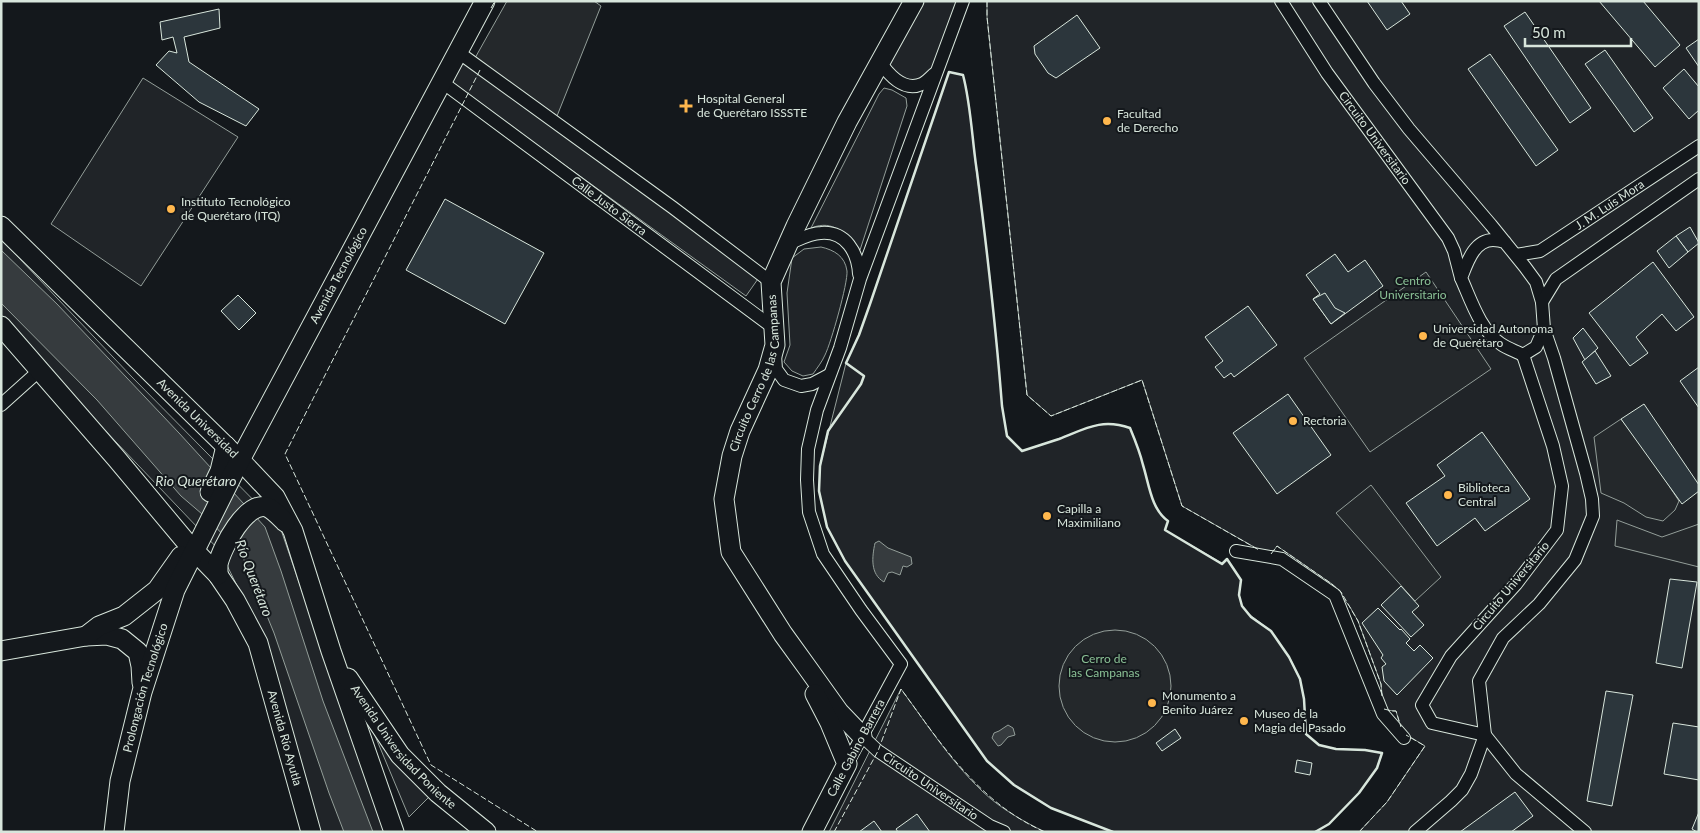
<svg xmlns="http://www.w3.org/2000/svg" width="1700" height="833" viewBox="0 0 1700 833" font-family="Lato,sans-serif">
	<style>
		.green { fill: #202428; stroke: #939e99 }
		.parking { fill: #24282b; stroke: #939e99 }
		.water { fill: #363b3e; stroke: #939e99 }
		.building { fill: #2c363c; stroke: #d8e6dc }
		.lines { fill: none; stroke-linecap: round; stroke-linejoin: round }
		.street-casing { stroke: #d8e6dc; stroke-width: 14 }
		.secondary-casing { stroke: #d8e6dc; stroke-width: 21 }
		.street { stroke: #14181c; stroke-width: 12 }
		.secondary { stroke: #14181c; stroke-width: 19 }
		.fence { stroke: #d8e6dc; stroke-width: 1; stroke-dasharray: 6 2.5; stroke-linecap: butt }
		.wall { stroke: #d8e6dc; stroke-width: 2.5 }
		.poi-dot { fill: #ffb74d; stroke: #14181c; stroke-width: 2 }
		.labels { text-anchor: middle; stroke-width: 4; stroke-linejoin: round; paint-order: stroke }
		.poi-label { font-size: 12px; fill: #d8e6dc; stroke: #14181c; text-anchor: start }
		.street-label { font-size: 12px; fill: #d8e6dc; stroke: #14181c }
		.park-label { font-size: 12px; fill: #8ac095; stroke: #14181c }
		.water-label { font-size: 14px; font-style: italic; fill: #d8e6dc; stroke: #14181c }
	</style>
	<rect width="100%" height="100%" fill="#14181c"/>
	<g class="green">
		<path d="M914,1h49l-28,72 -28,12 -21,-15z"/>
		<path d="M987,1h712v831h-340l28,-30 38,-56 -23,-14 -6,-21 -11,-1 -2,-6 -2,-20 -23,-63 -8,-14 -18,-23 -55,-38 -7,10 -88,-50 -40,-126 -91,36 -24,-21 -40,-378z"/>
		<path d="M461,61l299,215 -14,20 -299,-216z"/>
		<path d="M949,72l14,3c8,30 9,62 13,93 11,79 20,159 26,238l5,30 15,15c12,-4 25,-8 37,-12 26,-10 42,-21 71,-11 5,12 10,24 13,37 6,19 8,43 25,56l-3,9 57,33 5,-4 14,21 -2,15 3,11 7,8 22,17 18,26 11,22 4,20 2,35 13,11 17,4 29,1 17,3 -5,15 -18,25 -30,31 -14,8h-202l-62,-24 -37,-23 -27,-24 -142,-200 -18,-34 -8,-36 1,-25 26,-103 13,-28 11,-31z"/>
		<path d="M143,78l95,59 -97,149 -90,-62z"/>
		<path d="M884,88l8,2 14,8 1,8 -47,144c-15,-16 -26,-31 -49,-22l68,-134z"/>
		<path d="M1,239l131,138 148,150 105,305h-66l-52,-185 -47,-96 -124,-130 -95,-105z"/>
		<path d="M821,247c13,3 24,9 26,24 1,12 -16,72 -22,84 -3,7 -8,13 -12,19l-10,2 -11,-5 -8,-9 6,-17 -3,-52 5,-35 12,-9z"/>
		<path d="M901,689c26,35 50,73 82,103 18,17 40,29 62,40h-216z"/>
		<path d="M371,726l60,69 -22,22z"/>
	</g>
	<g class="parking">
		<path d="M507,1h87l7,5 -44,110 -82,-58z"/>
		<path d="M1426,272l65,97 -121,83 -66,-94z"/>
		<path d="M1621,419l29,38 29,44 -4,9 -12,11 -17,-4 -22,-14 -23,-10 -7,-56z"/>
		<path d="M1371,485l70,92 -26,24 -79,-88z"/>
		<path d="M1617,520l45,17 37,-13v43l-84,-21z"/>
		<circle cx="1115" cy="686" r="56"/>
	</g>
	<g class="water">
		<path d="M1,250l56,54 122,129 86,94 16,44 42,130 50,131h-29l-15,-39 -55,-160 -32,-78 -33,-35 -28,-24 -84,-96 -96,-97z"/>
		<path d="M879,541l9,7 23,9 1,7 -5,3 -4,-1 -3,9 -8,-3 -4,1 -4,9c-14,-8 -12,-25 -9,-39z"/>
		<path d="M1008,725l5,3 2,7 -7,2 -7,8 -3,1 -6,-8 2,-5 5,-2z"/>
	</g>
	<g class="building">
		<path d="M1367,1h34l9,13 -23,16z"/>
		<path d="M1599,1h44l37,44 -25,22z"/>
		<path d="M219,9l1,19 -36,9 5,25 70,47 -13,17 -47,-24 -43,-37 13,-14 8,2 -4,-16 -11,3 -2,-18z"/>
		<path d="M1525,12l66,96 -21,15 -66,-97z"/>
		<path d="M1077,15l23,33 -44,30 -8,-5 -13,-19 -1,-8z"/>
		<path d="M1699,39v28l-13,-19z"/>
		<path d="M1605,50l48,68 -19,14 -49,-68z"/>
		<path d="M1490,54l68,96 -22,16 -68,-97z"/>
		<path d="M1684,69l15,18v23l-10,9 -26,-31z"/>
		<path d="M445,199l99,54 -39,71 -99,-54z"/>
		<path d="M1690,227l9,16 -11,9 -12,-16z"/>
		<path d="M1676,236l12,16 -19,16 -12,-17z"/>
		<path d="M1335,254l13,18 17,-12 18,26 -52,38 -18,-25 7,-5 -14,-19z"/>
		<path d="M1653,262l41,55 -18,14 -14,-17 -26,23 12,16 -18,13 -41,-53z"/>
		<path d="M1325,293l10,15 10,5 -14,11 -18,-25z"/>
		<path d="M238,295l18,18 -17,17 -18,-19z"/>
		<path d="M1248,306l29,39 -43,32 -3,-4 -7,5 -9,-11 8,-6 -18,-24z"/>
		<path d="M1583,328l15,20 -13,12 -12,-22z"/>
		<path d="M1595,351l16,25 -15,8 -14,-22z"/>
		<path d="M1699,367v41l-19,-27z"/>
		<path d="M1288,394l43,61 -54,39 -44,-61z"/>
		<path d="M1644,404l55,81v6l-17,13 -61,-85z"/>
		<path d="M1482,432l48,67 -45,32 -10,-13 -38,28 -31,-43 39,-27 -8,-11z"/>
		<path d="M1670,579l27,3 -15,86 -26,-5z"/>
		<path d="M1401,586l18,20 -7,6 12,13 -13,12 -30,-32z"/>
		<path d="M1378,608l22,22 1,-1 9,10 -4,4 8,8 6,-6 13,13 -36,37 -13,-14 -2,-14 4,-3 -5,-6 2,-3 -21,-32z"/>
		<path d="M1606,691l27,4 -21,111 -25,-5z"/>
		<path d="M1673,723l26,4v53l-35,-6z"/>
		<path d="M1175,729l6,9 -19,13 -6,-8z"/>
		<path d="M1297,760l15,3 -2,12 -15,-3z"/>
		<path d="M1515,792l18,24 -22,16h-51z"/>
		<path d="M1699,812v20h-2l-5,-3z"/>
		<path d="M917,814l13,18h-32l-2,-3z"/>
		<path d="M874,821l8,11h-23z"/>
	</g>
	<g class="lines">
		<defs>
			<g id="street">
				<path id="s1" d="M1281,1l46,72 121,165 6,13 7,27"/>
				<path d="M1319,1l55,82 35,46 82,96 34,42 11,15 6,20 2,27 -8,18 -13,8c-7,-4 -15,-6 -22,-11 -21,-14 -30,-44 -40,-66 6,-15 13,-38 32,-38 4,0 9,1 12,2"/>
				<path d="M458,52l214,155 99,75"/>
				<path d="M880,62c9,13 24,30 42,22 4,-2 9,-7 12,-10"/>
				<path id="s2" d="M442,82l333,247"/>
				<path d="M788,244c10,-4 22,-11 33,-11 25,-2 37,20 38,41"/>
				<path id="s3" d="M1516,255l24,-4 159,-105"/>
				<path d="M1542,302l14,-23 143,-100"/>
				<path d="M775,355l1,14 8,11 17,6 11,-2 17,-9"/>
				<path d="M1523,355l30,91 9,40 -5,44 -41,54 -65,72 -29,49 10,18 53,12 31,39 69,58"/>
				<path d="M1,405l39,-35"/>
				<path d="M1236,551l46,8 53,36 48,119 21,24"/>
				<path id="s4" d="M862,736l16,15 112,75 14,6"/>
				<path d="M847,764l54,-100 -40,-54 -38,-56 -14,-42 -2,-32 1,-31 9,-39 23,-62 20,-69 103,-278"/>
				<path d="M1415,832l36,-31 11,-11 9,-16 14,-39 -6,-54 24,-43 36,-34 36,-44 18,-44 -1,-17 -6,-26 -32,-115 -10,-29"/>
			</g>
			<g id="secondary">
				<path id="s5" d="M1,226l239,234 35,37 18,34 38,120 63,181"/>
				<path id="s6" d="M1,326l115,132 71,85 31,32 17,25 23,43 53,189"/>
				<path d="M210,492l10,-21 6,-25"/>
				<path d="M218,575c0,-3 0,-8 0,-11 4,-17 28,-63 49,-57 7,3 13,10 18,15"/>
				<path d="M86,636l21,-1 15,4 16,13 3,14 1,17"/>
				<path d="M1,651l85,-15 13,-10 25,-10 33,-26 24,-34"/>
				<path id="s7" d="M348,678l52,77 38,38 48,39"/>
				<path id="s8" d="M862,736l-23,-24 -30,-42 -26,-36 -52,-82 -7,-53 8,-43 8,-25 28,-61 7,-25 -4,-63 25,-56 51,-104 67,-121"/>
				<path id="s9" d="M114,832l6,-51 22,-89 33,-102 65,-130 245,-459"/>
				<path d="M812,832l35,-68 -17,-41 -15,-29"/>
			</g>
		</defs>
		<use href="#street" class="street-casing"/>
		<use href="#secondary" class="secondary-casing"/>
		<use href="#street" class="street"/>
		<use href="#secondary" class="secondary"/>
		<g class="fence">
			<path d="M987,1v16l40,378 24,21 91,-36 40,126 77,44"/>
			<path d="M491,8l4,-7"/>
			<path d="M480,70l-195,384 146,311 107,67"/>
			<path d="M1271,554l6,-8 55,38 9,8 17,29 23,63 1,13"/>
			<path d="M1384,709l8,2h4l5,16"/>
			<path d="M834,832l44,-81 23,-62c41,56 78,114 144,143"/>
			<path d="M1359,832l28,-30 38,-56 -19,-11"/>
		</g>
		<path class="wall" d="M1113,832l-62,-24 -37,-23 -27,-24 -142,-200 -18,-34 -8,-36 1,-25 8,-35 33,-47 3,-8 -18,-13 13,-28 11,-31 79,-232 14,3c8,30 9,65 14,97 10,78 19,156 25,234l5,30 15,15c12,-4 25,-8 37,-12 26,-10 42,-21 71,-11 5,12 10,24 13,37 6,19 8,44 25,56l-3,9 57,34 5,-5 14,21 -2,15 3,11 9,11 20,14 18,26 11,22 4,20 2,35 13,11 17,4 29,1 17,3 -5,15 -18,25 -30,31 -14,8"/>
	</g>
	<g class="poi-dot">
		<path d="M683.5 98.5h5v5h5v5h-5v5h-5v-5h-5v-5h5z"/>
		<circle cx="1107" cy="121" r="5"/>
		<circle cx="171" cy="209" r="5"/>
		<circle cx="1423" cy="336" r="5"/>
		<circle cx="1293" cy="421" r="5"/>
		<circle cx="1448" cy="495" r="5"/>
		<circle cx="1047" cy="516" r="5"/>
		<circle cx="1152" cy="703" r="5"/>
		<circle cx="1244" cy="721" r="5"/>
	</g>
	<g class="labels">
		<g class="poi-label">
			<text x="697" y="103">Hospital General<tspan x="697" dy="14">de Querétaro ISSSTE</tspan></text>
			<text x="1117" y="118">Facultad<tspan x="1117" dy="14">de Derecho</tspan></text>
			<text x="181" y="206">Instituto Tecnológico<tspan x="181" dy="14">de Querétaro (ITQ)</tspan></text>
			<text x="1433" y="333">Universidad Autonoma<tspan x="1433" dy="14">de Querétaro</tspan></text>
			<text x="1303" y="425">Rectoria</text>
			<text x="1458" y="492">Biblioteca<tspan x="1458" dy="14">Central</tspan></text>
			<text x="1057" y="513">Capilla a<tspan x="1057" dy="14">Maximiliano</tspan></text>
			<text x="1162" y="700">Monumento a<tspan x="1162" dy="14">Benito Juárez</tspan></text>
			<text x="1254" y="718">Museo de la<tspan x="1254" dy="14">Magia del Pasado</tspan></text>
		</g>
		<g class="street-label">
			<text dy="4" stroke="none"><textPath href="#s1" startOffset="166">Circuito Universitario</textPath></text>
			<text dy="4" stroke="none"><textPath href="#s3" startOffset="108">J. M. Luis Mora</textPath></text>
			<text dy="4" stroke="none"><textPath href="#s2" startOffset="208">Calle Justo Sierra</textPath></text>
			<text dy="4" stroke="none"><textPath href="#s9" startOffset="605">Avenida Tecnológico</textPath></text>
			<text dy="4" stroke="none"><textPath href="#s8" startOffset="411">Circuito Cerro de las Campanas</textPath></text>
			<text dy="4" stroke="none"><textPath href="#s5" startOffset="275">Avenida Universidad</textPath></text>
			<text transform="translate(1511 586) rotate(-50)" y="4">Circuito Universitario</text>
			<text dy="4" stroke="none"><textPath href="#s9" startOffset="148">Prolongación Tecnológico</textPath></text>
			<text dy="4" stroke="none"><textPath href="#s6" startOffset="508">Avenida Río Ayutla</textPath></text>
			<text dy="4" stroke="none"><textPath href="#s7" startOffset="89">Avenida Universidad Poniente</textPath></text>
			<text transform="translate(856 748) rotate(-62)" y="4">Calle Gabino Barrera</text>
			<text dy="4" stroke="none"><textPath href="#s4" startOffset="85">Circuito Universitario</textPath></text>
		</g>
		<g class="park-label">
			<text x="1413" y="285">Centro<tspan x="1413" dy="14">Universitario</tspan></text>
			<text x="1104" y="663">Cerro de<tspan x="1104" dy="14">las Campanas</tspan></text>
		</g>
		<g class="water-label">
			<text x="196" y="486">Rio Querétaro</text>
			<text transform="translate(254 578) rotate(69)" y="5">Río Querétaro</text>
		</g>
	</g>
	<rect width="1700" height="833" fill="none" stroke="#d8e6dc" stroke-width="5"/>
	<path d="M1525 38v8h106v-8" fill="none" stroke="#d8e6dc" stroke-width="2.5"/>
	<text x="1532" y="38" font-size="15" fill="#d8e6dc" stroke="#14181c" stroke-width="4" paint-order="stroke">50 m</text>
</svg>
